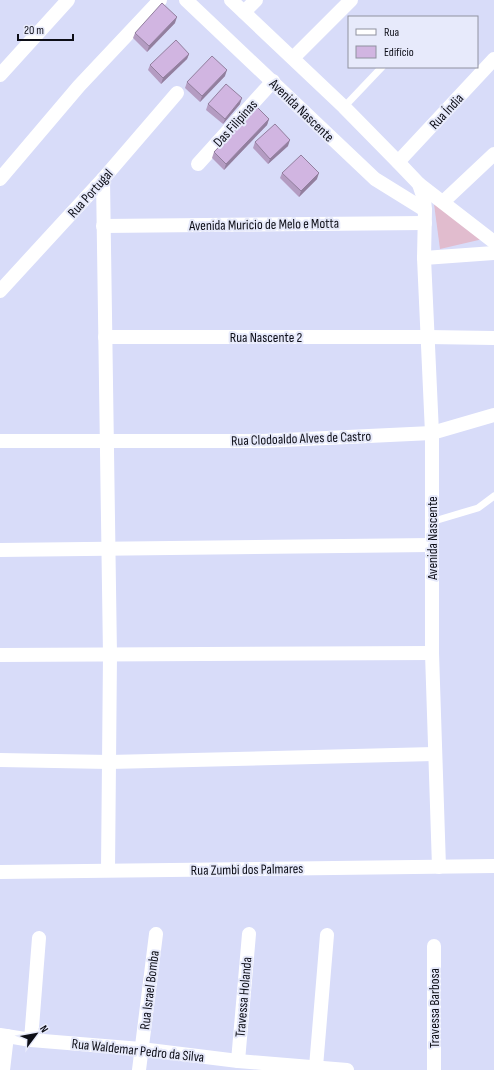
<svg xmlns="http://www.w3.org/2000/svg" width="494" height="1070" viewBox="0 0 494 1070" font-family="'Sofia Sans Condensed',sans-serif">
	<style>
		.green { fill: #e1bcce }
		.lines { fill: none; stroke-linecap: round; stroke-linejoin: round }
		.lane { stroke: #fff; stroke-width: 7 }
		.street { stroke: #fff; stroke-width: 14 }
		.wall { fill: #b49cc2 }
		.shaded-wall { fill: #927f9e }
		.building { fill: #d1b5e1; stroke: #927f9e }
		.labels { text-anchor: middle; stroke-width: 4; stroke-linejoin: round; paint-order: stroke }
		.street-label { font-size: 14px; fill: #0d0e17; stroke: #e7eafb }
	</style>
	<rect width="100%" height="100%" fill="#d8dcf9"/>
	<path class="green" d="M434,204l49,35 -43,10z"/>
	<g class="lines">
		<g class="lane">
			<path d="M344,107l38,-40"/>
			<path d="M431,522l47,-14 16,-12"/>
		</g>
		<g class="street">
			<path d="M186,0l189,179 50,31"/>
			<path d="M231,0l113,107 54,55 21,22 5,15 1,11 -1,48 8,175v220l7,214"/>
			<path d="M244,12l12,-12"/>
			<path d="M293,58l58,-58"/>
			<path d="M0,75l68,-75"/>
			<path d="M398,162l96,-103"/>
			<path d="M198,164l75,-83"/>
			<path d="M0,179l79,-93 81,-86"/>
			<path d="M103,179l7,476 -2,215"/>
			<path d="M419,184l75,58"/>
			<path d="M443,202l51,-48"/>
			<path d="M103,226l322,-3"/>
			<path d="M424,258l70,-5"/>
			<path d="M0,291l103,-112 74,-86"/>
			<path d="M105,337h323l66,1"/>
			<path d="M0,441h263l169,-8 62,-18"/>
			<path d="M0,550l431,-5"/>
			<path d="M0,655l432,-2"/>
			<path d="M0,760l109,2 325,-8"/>
			<path d="M0,872l494,-6"/>
			<path d="M0,1035l31,5 110,9 97,12 109,9"/>
			<path d="M31,1040l8,-102"/>
			<path d="M238,1061l11,-127"/>
			<path d="M316,1067l11,-132"/>
			<path d="M3,1070l4,-34"/>
			<path d="M139,1070l17,-136"/>
			<path d="M434,1070v-124"/>
		</g>
	</g>
	<g class="wall">
		<path d="M175,23l-28,29 -14,-14 2,-5z"/>
		<path d="M189,54l-2,5 -26,25 -13,-14 2,-5z"/>
		<path d="M225,76l-25,26 -15,-14 2,-6z"/>
		<path d="M208,104h32l-17,20 -17,-14z"/>
		<path d="M269,119l-2,6 -43,45 -12,-12 2,-6z"/>
		<path d="M255,142l33,4 -20,18 -15,-16z"/>
		<path d="M282,173l35,6 -18,18 -19,-19z"/>
	</g>
	<g class="shaded-wall">
		<path d="M177,17l-2,6 -28,29 2,-6z"/>
		<path d="M189,54l-2,5 -26,25 2,-6z"/>
		<path d="M227,70l-2,6 -25,26 2,-6z"/>
		<path d="M242,98l-2,6 -17,20 2,-5z"/>
		<path d="M269,119l-2,6 -43,45 2,-6z"/>
		<path d="M290,140l-2,6 -20,18 2,-5z"/>
		<path d="M319,173l-2,6 -18,18 2,-6z"/>
	</g>
	<g class="building">
		<path d="M162,3l15,14 -28,29 -14,-13z"/>
		<path d="M176,40l13,14 -26,24 -13,-13z"/>
		<path d="M212,56l15,14 -25,26 -15,-14z"/>
		<path d="M226,84l16,14 -17,21 -17,-15z"/>
		<path d="M257,107l12,12 -43,45 -12,-12z"/>
		<path d="M275,124l15,16 -20,19 -15,-17z"/>
		<path d="M301,155l18,18 -18,18 -19,-18z"/>
	</g>
	<g class="labels">
		<g class="street-label">
			<text transform="translate(302 110) rotate(44)" y="5">Avenida Nascente</text>
			<text transform="translate(446 111) rotate(-47)" y="5">Rua Índia</text>
			<text transform="translate(235 123) rotate(-48)" y="5">Das Filipinas</text>
			<text transform="translate(90 193) rotate(-48)" y="5">Rua Portugal</text>
			<text transform="translate(264 224) rotate(-1)" y="5">Avenida Muricio de Melo e Motta</text>
			<text x="266" y="342">Rua Nascente 2</text>
			<text transform="translate(301 438) rotate(-2)" y="5">Rua Clodoaldo Alves de Castro</text>
			<text transform="translate(432 538) rotate(-90)" y="5">Avenida Nascente</text>
			<text transform="translate(247 869) rotate(-1)" y="5">Rua Zumbi dos Palmares</text>
			<text transform="translate(149 990) rotate(-83)" y="5">Rua Israel Bomba</text>
			<text transform="translate(243 997) rotate(-85)" y="5">Travessa Holanda</text>
			<text transform="translate(434 1008) rotate(-90)" y="5">Travessa Barbosa</text>
			<text transform="translate(138 1050) rotate(6)" y="5">Rua Waldemar Pedro da Silva</text>
		</g>
	</g>
	<rect x="348" y="16" width="130" height="52" fill="#e7eafb" stroke="#9092a0"/>
	<rect x="356" y="29" width="20" height="6" fill="#ffffff" stroke="#9092a0"/>
	<text x="384" y="36" font-size="12" fill="#0d0e17">Rua</text>
	<rect x="356" y="46" width="20" height="12" fill="#d1b5e1" stroke="#9092a0"/>
	<text x="384" y="56" font-size="12" fill="#0d0e17">Edifício</text>
	<g transform="translate(36 1034) rotate(58)" stroke="#e7eafb" stroke-width="3" paint-order="stroke">
	<path d="M0-3L7 15L0 10L-7 15Z" fill="#0d0e17"/>
	<text y="-6" font-size="11" font-weight="bold" text-anchor="middle" fill="#0d0e17">N</text>
	</g>
	<path d="M18 34v6h55v-6" fill="none" stroke="#0d0e17" stroke-width="2"/>
	<text x="24" y="34" font-size="12" fill="#0d0e17" stroke="#e7eafb" stroke-width="3" paint-order="stroke">20 m</text>
</svg>
